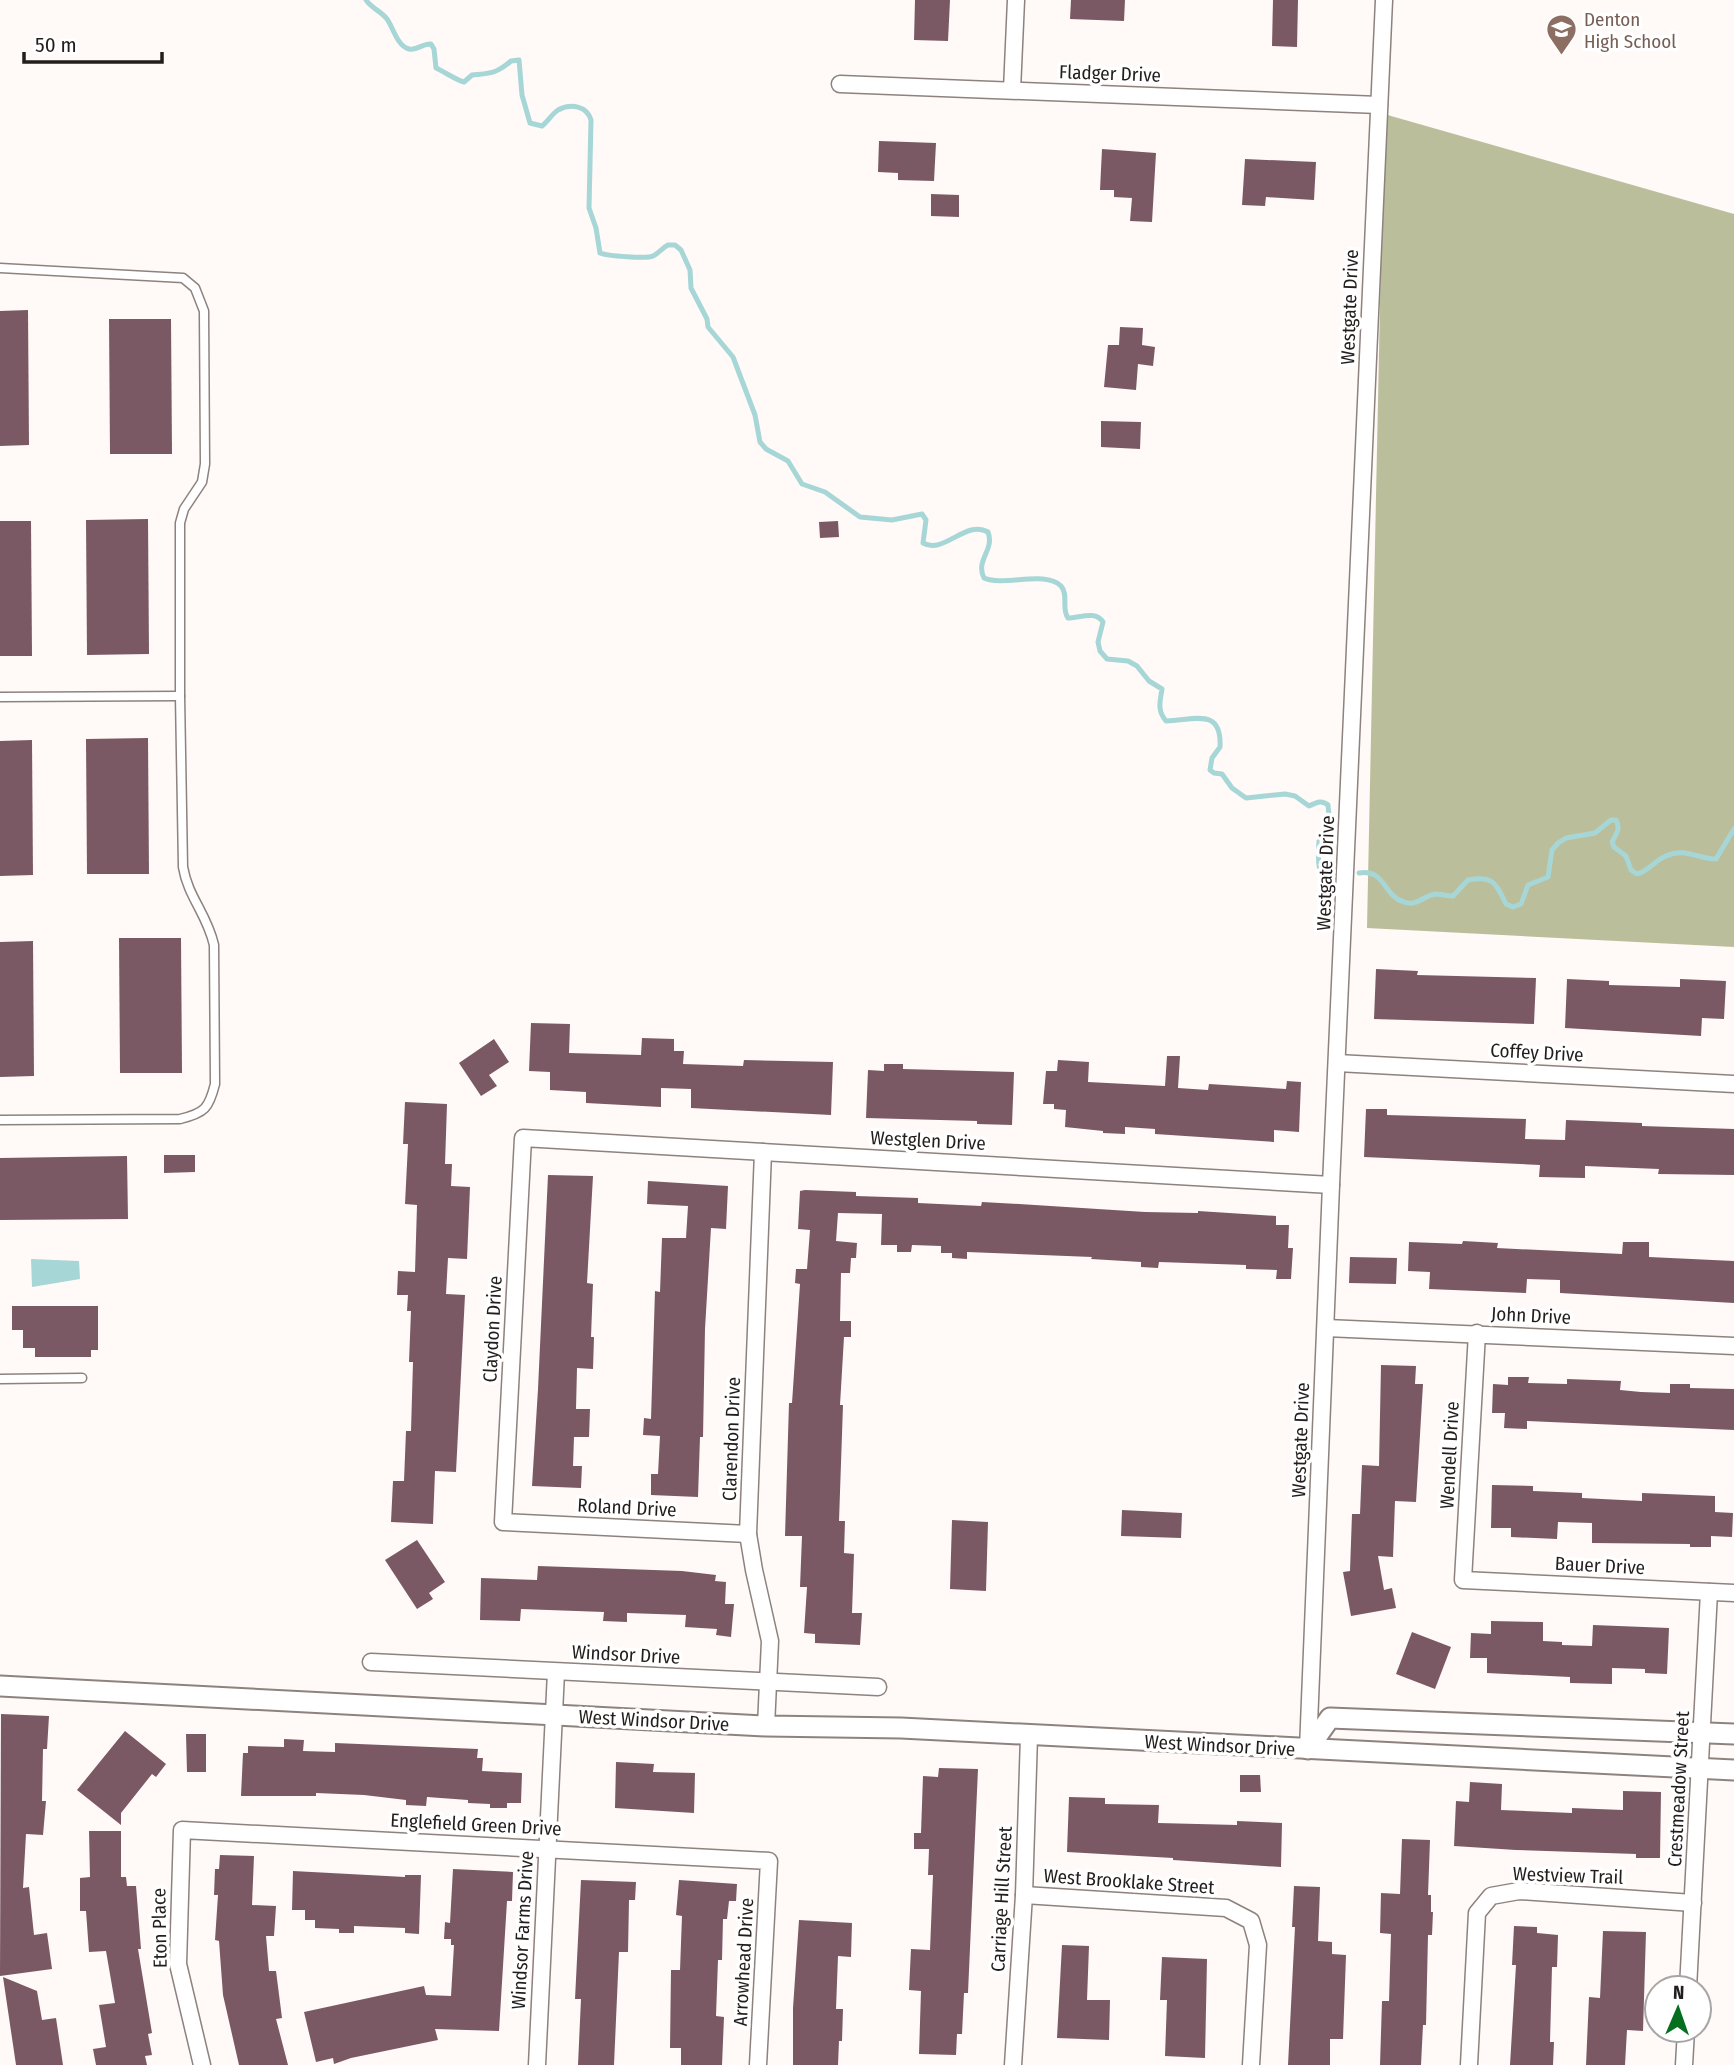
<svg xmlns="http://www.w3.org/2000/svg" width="1734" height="2065" viewBox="0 0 1734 2065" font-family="'Fira Sans Condensed',sans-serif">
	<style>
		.forest { fill: #bbbe9b }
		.water { fill: #a7d6d6 }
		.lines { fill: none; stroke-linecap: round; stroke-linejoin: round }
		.stream { stroke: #a7d6d6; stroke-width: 5 }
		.building { fill: #7b5964 }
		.service-casing { stroke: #8d827e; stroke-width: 11 }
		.minor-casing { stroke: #8d827e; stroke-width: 19 }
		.tertiary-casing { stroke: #8d827e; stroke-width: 23 }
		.service { stroke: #fff; stroke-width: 8 }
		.minor { stroke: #fff; stroke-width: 16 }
		.tertiary { stroke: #fff; stroke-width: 19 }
		.labels { text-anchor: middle; stroke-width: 7; stroke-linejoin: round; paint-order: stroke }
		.education-label { font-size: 19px; fill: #785e54; stroke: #fff; text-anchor: start }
		.street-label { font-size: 19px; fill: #231e1d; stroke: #fff }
	</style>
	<rect width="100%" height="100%" fill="#fff9f7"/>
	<path class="forest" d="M1384,114l350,100v733l-367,-19z"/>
	<path class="water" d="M31,1259l48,2 1,18 -48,8z"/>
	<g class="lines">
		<g class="stream">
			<path d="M366,0c5,8 15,11 21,19 6,8 10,27 22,30 8,2 14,-6 22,-5l3,5 2,19c7,3 22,13 28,14l8,-7c19,-2 24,-1 39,-14l8,-1 3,35 8,28 12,3c6,-5 10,-12 16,-16 13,-7 29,-4 33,10l-2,88 7,20 4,25c7,3 47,6 53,3 6,-3 9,-8 15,-11h7l6,5 9,20 1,18 16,31 1,8 25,30 22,58 5,27 6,7 22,12 14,23 23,8 35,25 32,3 30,-6 4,6 -3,23c21,12 43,-24 65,-11 7,18 -13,28 -4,46 20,9 61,-8 77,8 8,9 0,22 7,32 12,0 27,-8 35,4l-5,20 2,9 7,8 21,2 9,5 12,15 13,8c-2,13 -5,21 4,32 26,0 56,-15 54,26l-8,11 -2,12 4,3 8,1 10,14 14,10 39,-4 10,2 14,10c7,-3 12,-7 19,-1l2,23 -11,13c-1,16 -3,37 13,43l5,-1"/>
			<path d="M1359,873c27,-4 23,22 45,29 13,5 20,-7 32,-8 5,0 11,2 17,2l15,-16c26,-5 28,4 38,24l7,3 8,-3 7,-19 20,-8 4,-27 6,-7 8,-5 29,-5 16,-13h5c5,9 0,14 -4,22l2,5 12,9 5,14 6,4c12,-3 18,-14 29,-18 18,-9 33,3 50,3l18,-30"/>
		</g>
	</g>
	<g class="building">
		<path d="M915,0h35l-2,41 -34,-1z"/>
		<path d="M1071,0h54l-1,21 -54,-2z"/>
		<path d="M1273,0h25l-1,47 -25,-1z"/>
		<path d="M879,141l57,2 -2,38 -36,-1v-7l-20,-1z"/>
		<path d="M1102,149l54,4 -4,69 -22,-1 2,-23 -18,-1v-7h-14z"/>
		<path d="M1245,159l71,3 -2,38 -48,-3 -1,9 -23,-1z"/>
		<path d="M931,194l28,1v22l-28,-1z"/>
		<path d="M28,310l1,135 -29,1v-135z"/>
		<path d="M109,319h62l1,135h-62z"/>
		<path d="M1120,327l23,1 -1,17 13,2 -2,19 -15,-2 -2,26 -32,-3 4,-42h11z"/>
		<path d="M1101,421l40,1 -1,27 -39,-2z"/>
		<path d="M148,519l1,135 -62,1 -1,-135z"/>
		<path d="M0,521h31l1,135h-32z"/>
		<path d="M838,521l1,16 -19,1 -1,-16z"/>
		<path d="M148,738l1,136h-62l-1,-135z"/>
		<path d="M32,740l1,135 -33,1v-135z"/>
		<path d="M119,938h62l1,135h-62z"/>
		<path d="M33,941l1,135 -34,1v-135z"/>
		<path d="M1376,969l42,2 -1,4 119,3 -2,46 -160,-5z"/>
		<path d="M1567,979l42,2v4l71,2v-8l46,2 -2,38 -22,-1 -1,18 -136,-8z"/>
		<path d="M531,1023l39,1 -1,29 72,2 1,-17 32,1v12h10l-1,13 60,2 1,-6 89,2 -2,53 -140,-7v-19l-30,-1v19l-75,-4v-11l-36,-2v-18l-21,-1z"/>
		<path d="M494,1039l15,23 -20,13 8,11 -16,10 -22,-33z"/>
		<path d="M1167,1056h13l-2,32 30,2 1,-6 77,5 1,-8 14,1 -2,50 -25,-2v12l-119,-8v-5l-30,-2v7l-22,-1v-2l-38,-4 1,-17 -12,-1v-5h-11l3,-33h11l1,-11 31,2 -1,20 77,4z"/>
		<path d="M884,1064h19v5l111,3 -2,53 -35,-1v-3l-111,-3 2,-48 16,1z"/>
		<path d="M405,1102l42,2 -2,60h7l-1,22 19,1 -3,72 -19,-1 -2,36 19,1 -9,177 -21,-1 -2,53 -42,-2 2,-41h11l2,-50h5l2,-69h-4l2,-51h-4l1,-16h-11l1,-24 17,1 2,-67 -12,-1 3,-60h-5z"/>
		<path d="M1366,1109h21v6l139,4 -1,20 40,1 1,-20 76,3v3l92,3v46l-76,-1 1,-5 -74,-3v12l-46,-1 1,-12 -176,-8z"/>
		<path d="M164,1155h31v17l-31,1z"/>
		<path d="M127,1156l1,63 -128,1v-62z"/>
		<path d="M548,1175l45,1 -6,107 6,1 -2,53h3l-1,32 -16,-1 -1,41h14l-1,28h-15l-1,29h9l-1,22 -49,-2 6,-97z"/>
		<path d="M648,1181l80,5 -2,43 -15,-1 -6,101 -2,108h-3l-2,60 -47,-2v-21h7l2,-38 -17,-1 1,-17 7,1 4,-128 5,1 2,-54h24l2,-32 -41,-2z"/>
		<path d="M805,1190l51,2v4l62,2v5l63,3 1,-4 37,2 126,8 53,1v-2l78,5v9h13l-1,23h5l-2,31h-15l1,-9 -31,-1v-4l-87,-3 -1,6 -17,-1v-5l-50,-3 1,-2 -125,-5v7l-15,-1v-5h-11v-7l-29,-1 -1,7h-14v-7h-16l1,-31 -44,-1 -2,28 21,2 -1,15h-5l-1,15h-9l-1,48h11v16h-7l-4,68h3l-4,116h6l-1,32 10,1 -2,59h10l-2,32 -45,-2v-9l-11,-1 3,-46h-7l2,-51h-17l4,-133h3l8,-119 -5,-1 1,-14h11l3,-39 -12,-1 2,-38z"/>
		<path d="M1463,1241l35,2 -1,5 125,6 1,-12h26v15l85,4v42l-174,-10v-13l-33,-1 -1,14 -97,-4 1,-17 -22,-1 1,-29 53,2z"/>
		<path d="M1350,1257l47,1 -1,26 -47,-1z"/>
		<path d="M12,1306h86v44h-7v7h-56v-9h-12v-18h-11z"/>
		<path d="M1381,1365l35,1 -1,18h8l-7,118 -21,-1 -2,56 -15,-1 6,34 8,-2 4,20 -45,8 -8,-44 7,-1 2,-57h8l2,-49 17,1z"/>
		<path d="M1508,1377h21l-1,6 39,1v-5l54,2 -1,9 21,2 29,1v-9h20v4l44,1v41l-207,-9v8l-23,-1 1,-15h-13l1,-29 15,1z"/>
		<path d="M1492,1485l41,1v5l49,2v5l60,3v-8l73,3v16l18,1 -1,24 -21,-1v11h-21v-3l-98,-1v-20l-34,-1 -1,17 -46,-2v-9h-20z"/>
		<path d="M1122,1510l60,3 -1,25 -60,-2z"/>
		<path d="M952,1520l36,2 -2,69 -36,-2z"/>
		<path d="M417,1540l28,42 -16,11 4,6 -16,10 -32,-49z"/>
		<path d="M538,1566l144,5 34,4 -1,6 11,1 -1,22h9l-3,33 -15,-2 1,-6 -32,-2 1,-12 -59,-2v9l-24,-1 1,-9 -83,-3 -1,12 -40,-1 1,-42 56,2z"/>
		<path d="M1491,1621l52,1v19l19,1v3l30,1 1,-21 76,3 -2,46 -22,-1v-4l-33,-1v16l-42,-1v-6l-83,-4v-15h-17l1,-25 20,1z"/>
		<path d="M1412,1632l39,15 -16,42 -39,-15z"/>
		<path d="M1,1714l48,2 -2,33h-4l-1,52h4l-3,34 -17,-1 -3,54 6,-1 5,48 13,-2 5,36 -52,7z"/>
		<path d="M125,1731l41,33 -10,13 -4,-3 -31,39v12l-44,-35z"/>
		<path d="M186,1734h20v38h-19z"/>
		<path d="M284,1739l20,1 -1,11 32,1v-9l143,6 -1,9h6l-1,13 40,2 -1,30h-14v5h-17v-4l-22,-1v-3l-41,-3 -1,9 -20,-1v-5l-42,-5 -48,-2v3h-75l2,-43h5v-7l36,1z"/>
		<path d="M616,1762l38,2 -1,8 42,1 -1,40 -79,-5z"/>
		<path d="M939,1768l39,1 -10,224h-4l-2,41h-5l-1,21 -37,-1 2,-63 -12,-1 2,-41 19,1 3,-75h-5l1,-26h-15v-16h7l2,-57 15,1z"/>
		<path d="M1240,1775h20l1,17h-21z"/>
		<path d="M1470,1782l32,2 -1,26 71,3v-5l51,2v-19l38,1 -1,66h-24v-4l-120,-4 -62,-4 2,-45 13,1z"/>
		<path d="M1069,1797l36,1v6l54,1 -1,18 79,2v-4l45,2 -1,44 -108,-7v-2l-106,-6z"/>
		<path d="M89,1831h32v46h5l1,9h9l5,63h-3l14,84 -4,1 4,21 -7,1 2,9h-51l-3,-16 13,-2 -7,-42 16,-2 -9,-52 -17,1 -3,-41h-6v-33l10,-1z"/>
		<path d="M1402,1839l28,1 -2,55h3v17h2l-1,23h-4l-2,90h-3l-2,40h-41l2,-64h7l2,-67 -11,-1 1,-40 19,1z"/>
		<path d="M220,1855l34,1 -2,49 24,1 -2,30h-8l3,35h7l6,47 -6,1 12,46h-49l-16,-70 -4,-54 -4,-1 3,-45h-4l1,-26h4z"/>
		<path d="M453,1869l60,3 -1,29h-5l-8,130 -64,-2 3,11 -87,18 -17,6 -1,-6 -17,4 -12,-50 120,-26 2,9 25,1 3,-51h-3v-6h-7l1,-17 5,1z"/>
		<path d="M293,1871l112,6v-2h16l-2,59 -14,-1v-5l-51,-2v7h-15v-4l-24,-1v-8h-10v-10h-13z"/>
		<path d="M581,1880l55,2 -1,18h-6l-1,52h-9l-5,113h-36l3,-66h-6z"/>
		<path d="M679,1880l58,4 -1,17h-7l-2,18h-4l-1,41h-4l-2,56 8,1 -2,48h-41v-17h-11l1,-78h9l2,-54 -6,-1z"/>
		<path d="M1294,1886l26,1 -2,54 14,1v12l14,1 -3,84h-13v26h-42l7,-138h-3z"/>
		<path d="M799,1920l53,3 -1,34 -13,-1 -2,53h7l-1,32h-3l-1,24h-45v-57z"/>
		<path d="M1514,1926l23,1v6l21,2 -1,32h-5l-2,75h4l-1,23h-43l6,-100h-4z"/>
		<path d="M1603,1931l43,1 -3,99 -16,-1 -2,35h-39l3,-68 11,1z"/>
		<path d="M1062,1945l27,1 -2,54h23l-1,40 -52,-2z"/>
		<path d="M1162,1957l45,2 -2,99 -40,-2 2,-56h-7z"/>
		<path d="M3,1977l34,14 5,29 14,-2 7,47h-47z"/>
	</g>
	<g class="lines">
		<defs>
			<g id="service">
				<path d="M0,268l183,10 12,10 9,23 1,153 -3,18 -18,27 -4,14v173l3,171c5,30 24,47 31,78l1,139c-6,24 -10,29 -35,35l-180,1"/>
				<path d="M0,697l180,-1"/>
				<path d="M0,1379l82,-1"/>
			</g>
			<g id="minor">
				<path d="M840,84l539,21"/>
				<path d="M1012,90l4,-90"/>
				<path d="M1337,1063l397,21"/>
				<path d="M763,1152l-15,382 6,36 16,71 -4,85"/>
				<path d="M1326,1328l408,18"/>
				<path d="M1477,1333l-14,247 271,13"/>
				<path d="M748,1534l-245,-12 20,-384 808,47"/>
				<path d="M371,1662l507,25"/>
				<path d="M1308,1749l23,-564 53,-1185"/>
				<path d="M1024,1895l202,13 25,13 7,24 -7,120"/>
				<path d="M1688,1988l21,-396"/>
				<path d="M202,2065l-24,-101 4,-134 587,31 -11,204"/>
				<path d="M537,2065l19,-393"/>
				<path d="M1013,2065l11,-170 5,-159"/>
				<path d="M1469,2065l8,-152 14,-17 28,-5 174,12"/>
				<path d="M1684,2065l2,-35"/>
			</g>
			<g id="tertiary">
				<path d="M0,1686l766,40 135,2 833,42"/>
				<path d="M1308,1749l22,-31 404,16"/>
			</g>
		</defs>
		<use href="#service" class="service-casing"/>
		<use href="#minor" class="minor-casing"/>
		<use href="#tertiary" class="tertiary-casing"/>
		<use href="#service" class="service"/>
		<use href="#minor" class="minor"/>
		<use href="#tertiary" class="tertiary"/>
	</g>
	<defs>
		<symbol id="school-pin" viewBox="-11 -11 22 30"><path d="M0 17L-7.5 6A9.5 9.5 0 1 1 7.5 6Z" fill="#8d6e63" stroke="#fff"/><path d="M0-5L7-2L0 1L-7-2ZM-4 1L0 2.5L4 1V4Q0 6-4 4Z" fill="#fff"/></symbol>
	</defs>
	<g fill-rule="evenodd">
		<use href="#school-pin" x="1544" y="12" width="35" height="47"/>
	</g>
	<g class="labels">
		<g class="education-label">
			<text x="1584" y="26">Denton<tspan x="1584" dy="22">High School</tspan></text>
		</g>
		<g class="street-label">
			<text transform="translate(1110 73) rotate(2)" y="7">Fladger Drive</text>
			<text transform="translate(1349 307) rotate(-88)" y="7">Westgate Drive</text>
			<text transform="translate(1325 873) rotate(-88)" y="7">Westgate Drive</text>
			<text transform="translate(1537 1052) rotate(3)" y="7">Coffey Drive</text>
			<text transform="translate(928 1140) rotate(3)" y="7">Westglen Drive</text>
			<text transform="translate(1531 1315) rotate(3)" y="7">John Drive</text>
			<text transform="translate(492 1329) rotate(-87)" y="7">Claydon Drive</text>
			<text transform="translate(731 1439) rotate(-88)" y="7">Clarendon Drive</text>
			<text transform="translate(1300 1440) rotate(-88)" y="7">Westgate Drive</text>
			<text transform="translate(1449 1455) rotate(-87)" y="7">Wendell Drive</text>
			<text transform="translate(627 1507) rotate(3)" y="7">Roland Drive</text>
			<text transform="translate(1600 1565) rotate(3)" y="7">Bauer Drive</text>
			<text transform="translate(626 1654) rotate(3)" y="7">Windsor Drive</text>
			<text transform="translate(654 1720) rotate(3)" y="7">West Windsor Drive</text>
			<text transform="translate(1220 1745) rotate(3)" y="7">West Windsor Drive</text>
			<text transform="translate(1678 1789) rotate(-87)" y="7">Crestmeadow Street</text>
			<text transform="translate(476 1824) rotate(3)" y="7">Englefield Green Drive</text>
			<text transform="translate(1568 1875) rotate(2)" y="7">Westview Trail</text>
			<text transform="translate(1129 1881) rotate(4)" y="7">West Brooklake Street</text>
			<text transform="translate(1001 1899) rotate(-87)" y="7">Carriage Hill Street</text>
			<text transform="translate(159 1928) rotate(-91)" y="7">Eton Place</text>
			<text transform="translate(522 1930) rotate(-87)" y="7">Windsor Farms Drive</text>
			<text transform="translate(743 1962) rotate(-87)" y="7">Arrowhead Drive</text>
		</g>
	</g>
	<g transform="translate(1678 2009) rotate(2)"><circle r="33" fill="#ffffff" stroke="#a7a5a5" stroke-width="2"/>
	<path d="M0-5L12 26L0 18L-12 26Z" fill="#066f1f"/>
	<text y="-10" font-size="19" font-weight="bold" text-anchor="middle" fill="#231e1d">N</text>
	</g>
	<path d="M24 52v10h138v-10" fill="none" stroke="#231e1d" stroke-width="3.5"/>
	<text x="35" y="52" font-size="21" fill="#231e1d" stroke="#ffffff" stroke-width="5" paint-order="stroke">50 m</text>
</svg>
